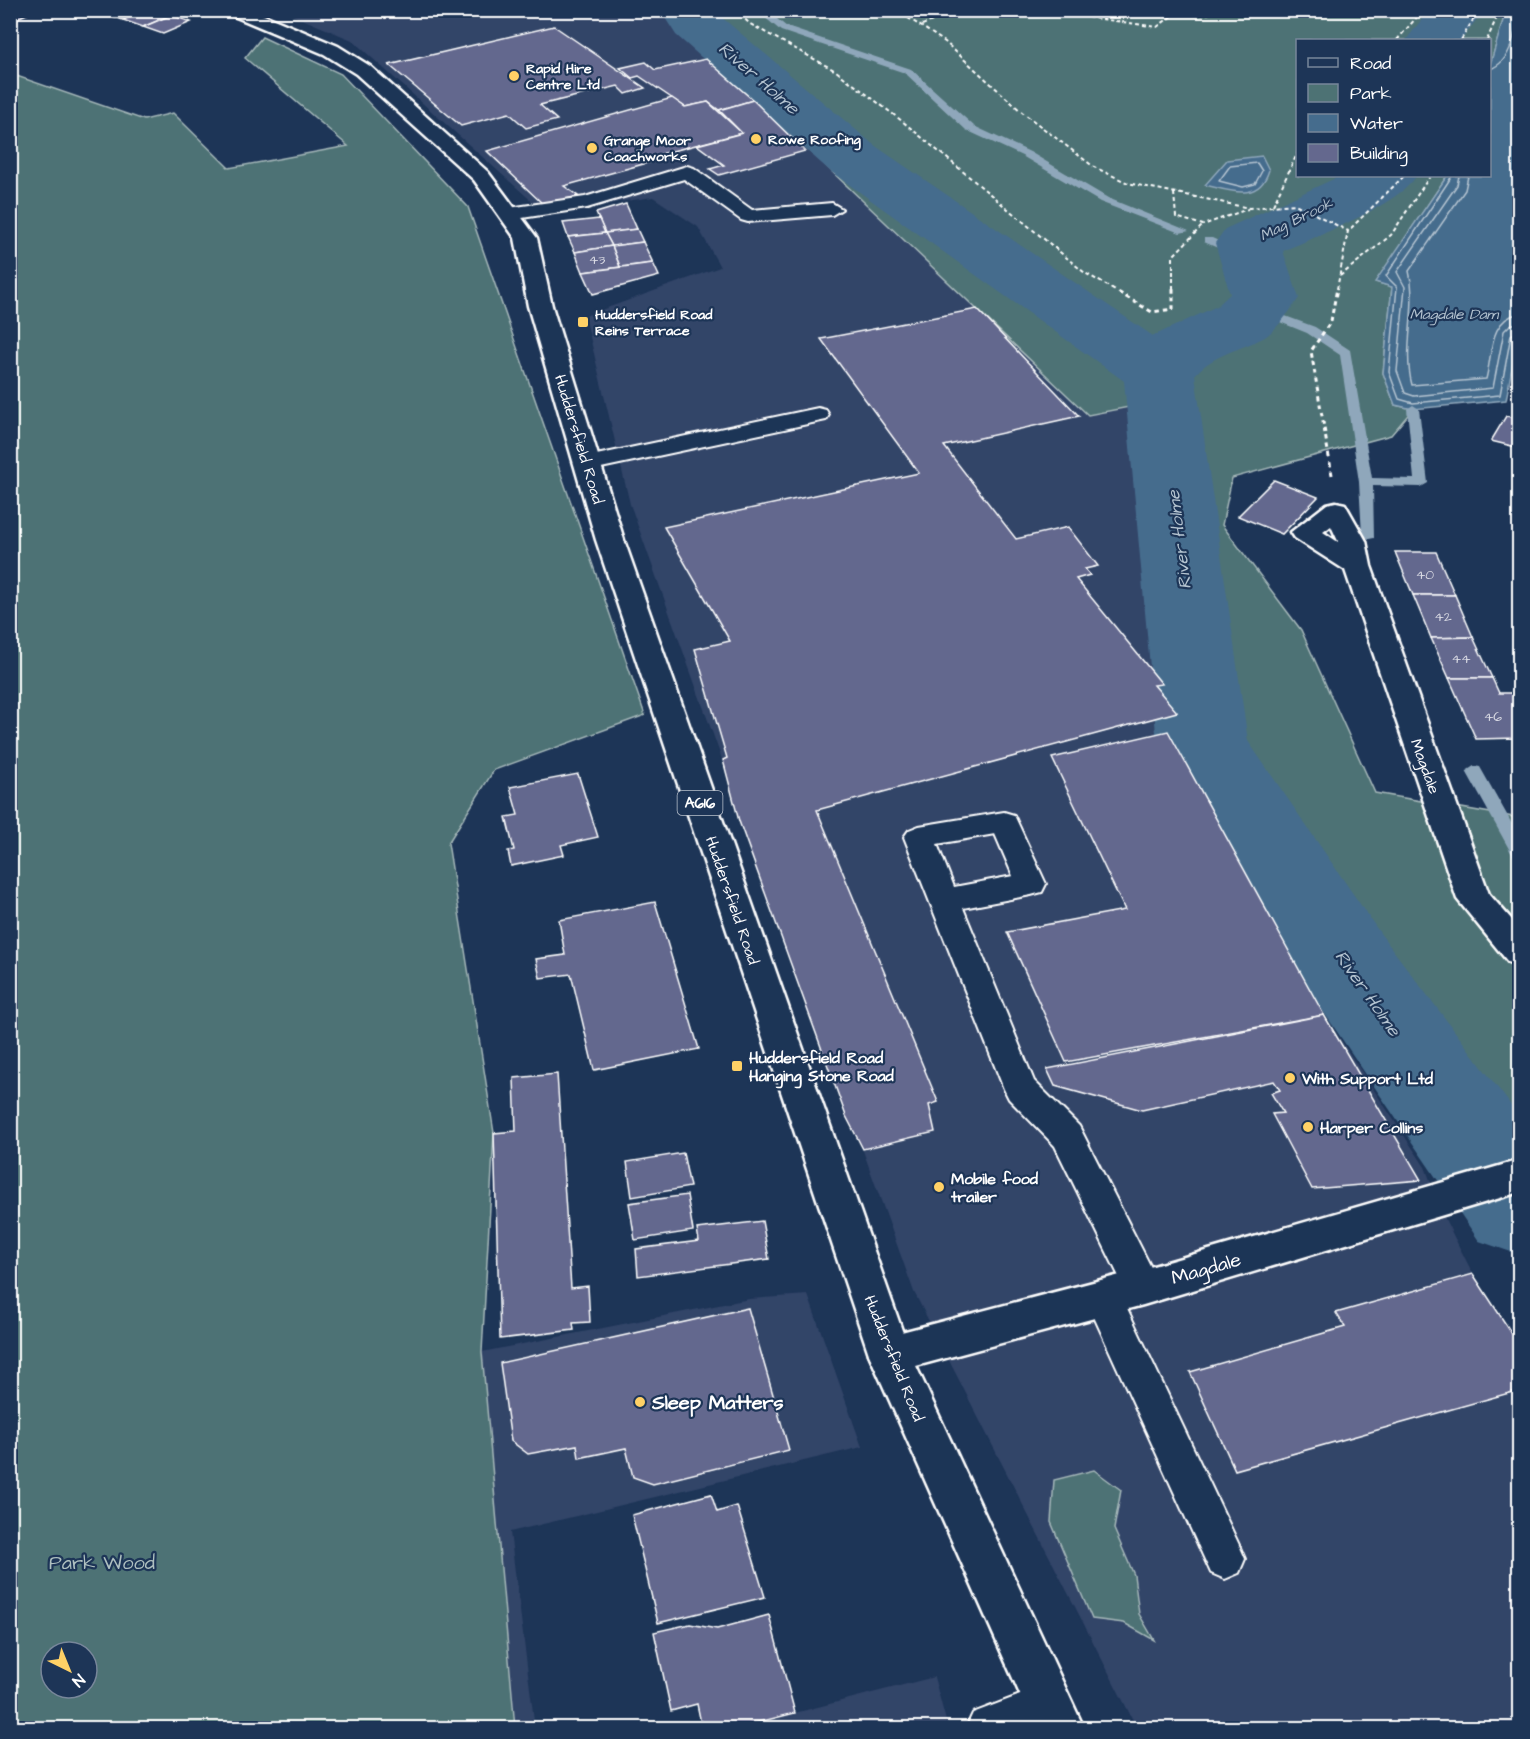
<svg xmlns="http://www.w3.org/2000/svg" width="1530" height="1739" viewBox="0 0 1530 1739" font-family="'Architects Daughter',sans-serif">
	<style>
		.built { fill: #324468 }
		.green { fill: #4d7274; stroke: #a6b8ba; stroke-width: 1.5; fill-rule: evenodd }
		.water { fill: #456c8d; stroke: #8fa7bb; stroke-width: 1.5 }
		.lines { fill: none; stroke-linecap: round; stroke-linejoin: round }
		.shore { stroke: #b5c4d1; stroke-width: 1.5 }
		.stream { fill: #8fa7bb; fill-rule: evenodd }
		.river { fill: #456c8d; fill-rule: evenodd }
		.building { fill: #64688e; stroke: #fff; stroke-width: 1.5 }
		.service-casing { stroke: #fff; stroke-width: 4 }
		.minor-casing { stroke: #fff; stroke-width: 5 }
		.primary-casing { stroke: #fff; stroke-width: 5 }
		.path-far1 { stroke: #fff; stroke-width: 2; stroke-dasharray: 4 3; stroke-linecap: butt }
		.path { stroke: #fff; stroke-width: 3; stroke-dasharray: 4.5 4; stroke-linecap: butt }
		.service { fill: #1d3557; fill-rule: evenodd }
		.minor { fill: #1d3557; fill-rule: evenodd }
		.primary { fill: #1d3557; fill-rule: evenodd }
		.poi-dot { fill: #ffd166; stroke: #1d3557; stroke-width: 2 }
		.labels { text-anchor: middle; stroke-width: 4.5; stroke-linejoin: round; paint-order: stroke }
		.far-poi-label { font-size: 14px; font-weight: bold; fill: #fff; stroke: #1d3557; text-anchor: start }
		.number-label { font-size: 14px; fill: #d8d9e3 }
		.far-water-label { font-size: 15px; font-style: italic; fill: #b5c4d1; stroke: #1d3557 }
		.shield { fill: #1d3557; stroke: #bbc2cd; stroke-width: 1.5 }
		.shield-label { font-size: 15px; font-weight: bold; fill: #fff }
		.street-label { font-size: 16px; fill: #fff; stroke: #1d3557 }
		.poi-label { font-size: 16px; font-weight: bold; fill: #fff; stroke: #1d3557; text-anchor: start }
		.water-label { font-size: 18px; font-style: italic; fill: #b5c4d1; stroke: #1d3557 }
		.near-street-label { font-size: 20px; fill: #fff; stroke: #1d3557 }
		.near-poi-label { font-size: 20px; font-weight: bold; fill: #fff; stroke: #1d3557; text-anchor: start }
		.near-park-label { font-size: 20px; fill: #afc0c0; stroke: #1d3557 }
	</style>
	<rect width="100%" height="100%" fill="#1d3557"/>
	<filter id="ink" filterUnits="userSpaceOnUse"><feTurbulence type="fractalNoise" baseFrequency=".0167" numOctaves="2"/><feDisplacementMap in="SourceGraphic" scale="12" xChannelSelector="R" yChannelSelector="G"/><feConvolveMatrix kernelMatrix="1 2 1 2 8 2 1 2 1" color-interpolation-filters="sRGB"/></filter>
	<g filter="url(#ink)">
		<g class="built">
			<path d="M283,11h380l425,404 46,-9 34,325 156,284 101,152 20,52 51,100 23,39v370h-382l-223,-436 -284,-788 -45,-188 135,-49 -22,-40 -45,-30 -108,16 -193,-173z"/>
			<path d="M808,1295l54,152 -352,85 25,196h-20l-33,-376 267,-53z"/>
			<path d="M934,1677l14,51h-211z"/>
		</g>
		<g class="green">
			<path d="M663,11h843l-16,54v-25h-192v136h149l-71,106 16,5 -9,86 12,32 18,4 -22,26 -159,43 -10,47 79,105 74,163 144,25v311l-35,14 -283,-429 -18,-274 -49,-34 -46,9z"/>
			<path d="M262,37l79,37 127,133 177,508 -151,55 -46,73 46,290 -12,219 33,376h-504v-1654l133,46 29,-7 56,55 119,-22 -103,-88zM51,1652h36v36h-36z"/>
			<path d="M1094,1470l27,20 -7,39 20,46 5,39 15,26 -30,-17 -32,-4 -41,-97 3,-42z"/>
		</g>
		<g class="water">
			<path d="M1506,10l14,1v314l-14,75 -93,9 -18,-4 -12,-32 9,-86 -17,-5 72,-106h43v-111z"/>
			<path d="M1262,156l7,14c-10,33 -38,21 -64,15l22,-25z"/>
		</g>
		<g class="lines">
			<g class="shore">
				<path d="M1490,69c22,-7 26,-39 28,-59"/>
				<path d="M1257,163l5,8 -7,13 -12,3 -24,-6 11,-15z"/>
				<path d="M1452,176l-66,100 11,11 -8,85 10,27 14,4 87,-8 11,-60 9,-5"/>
				<path d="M1459,176l-2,9 -60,87 8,15 -8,84 8,22 9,3 79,-8 11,-57 6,-6 10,-3"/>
				<path d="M1468,176l-3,14 -56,81c9,38 -7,76 3,114l74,-6c7,-26 2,-59 34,-66"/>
			</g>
			<g class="stream">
				<path d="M756,10h10l21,17 124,42 63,57 56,26 78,46 81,33 -9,2 -80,-31 -78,-46 -56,-26 -61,-57 -124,-42z"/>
				<path d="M1204,238h8l48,22 -10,2 -46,-20z"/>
				<path d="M1250,306h8l57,21 35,23 22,128 42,1 -7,-70 6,-4 6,4 9,74 -7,4 -48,-1 1,52 -5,1 -7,-4 -3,-53 -19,-127 -33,-22 -57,-23z"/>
				<path d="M1474,766l6,1 40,71v22l-6,-2 -48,-87z"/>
			</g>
			<g class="river">
				<path d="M660,10h53l161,135 279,191 64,-30 13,-12 -15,-51 10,-14 115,-53h76c-15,28 -101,61 -133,75l16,47c-9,13 -21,30 -34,39 -24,13 -52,17 -70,38l53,366 132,192 140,184v138l-41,-14 -171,-252 -151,-245 -33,-363 -294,-210 -154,-136z"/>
				<path d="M1429,10h55l-23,30h-55z"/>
			</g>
		</g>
		<g class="building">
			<path d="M10,10h26l-26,11z"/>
			<path d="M115,10h31l-23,10 -17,-6z"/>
			<path d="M146,10h11l14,5 -28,12 -20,-7z"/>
			<path d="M171,15l20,7 -28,12 -20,-7z"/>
			<path d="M554,26l91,62 -19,6 -8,-8 -78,19 17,15 -31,8 -17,-15 -48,13 -72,-61z"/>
			<path d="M706,59l47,41 -34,10 -11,-8 -23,5 -46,-31 -7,2 -12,-10 26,-6 9,8z"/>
			<path d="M672,98l13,9 23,-5 34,31 -81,21 4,4 -101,28 14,10 -34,9 -57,-54z"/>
			<path d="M753,100l52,51 -86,24 -9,-6 14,-4 -27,-20 45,-12 -23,-23z"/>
			<path d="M626,204l11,25 -32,4 -9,-20z"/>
			<path d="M599,219l6,14 -37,4 -5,-14z"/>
			<path d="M637,229l6,13 -31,4 -7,-13z"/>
			<path d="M605,233l7,13 -37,6 -7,-15z"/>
			<path d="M643,242l10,21 -33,4 -8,-21z"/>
			<path d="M612,246l8,21 -37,5 -8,-20z"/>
			<path d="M653,263l6,13 -66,18 -10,-22z"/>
			<path d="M977,309l102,107 -135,30 72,93 52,-12 30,39 -13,3 5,6 -14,4 86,105 -8,1 23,27 -360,98 121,292 -9,3 6,27 -72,17 -17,-33 -107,-295 -16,-61 4,-2 -32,-109 35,-8 -66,-114 255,-54 -98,-134z"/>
			<path d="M1506,416l14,3v29l-29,-7z"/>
			<path d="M1274,480l44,17 -36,37 -44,-18z"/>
			<path d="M1395,552h41l19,43h-42z"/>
			<path d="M1413,595h42l18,42 -42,1z"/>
			<path d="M1473,637l19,41h-43l-18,-40z"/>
			<path d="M1449,678h43l7,15h20l1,45 -44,1z"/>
			<path d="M1168,731l156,284 -258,47 -59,-130 118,-22 -73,-152z"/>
			<path d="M578,774l20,63 -37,8 3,10 -53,11 -3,-15 6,-1 -8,-33 12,-2 -8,-28z"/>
			<path d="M655,902l44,147 -105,21 -23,-96 -31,4 -4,-19 29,-4 -6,-35z"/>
			<path d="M1324,1015l97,165 -109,9 -40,-75 11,-1 -12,-20 9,-3 -6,-9 -132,29 -87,-24 -8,-17z"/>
			<path d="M557,1074l14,214 17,-2 2,36 -17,1 1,7 -74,9 -6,-206 22,-2 -2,-53z"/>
			<path d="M683,1153l7,34 -58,10 -5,-35z"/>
			<path d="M687,1195l6,36 -58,9 -6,-37z"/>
			<path d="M762,1221l7,38 -131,17 -2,-27 63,-8 -2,-12z"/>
			<path d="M1473,1274l47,72v44l-285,80 -45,-98 155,-45 -9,-14z"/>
			<path d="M748,1308l41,142 -136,34 -20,-7 -7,-29 -47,10 -2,-13 -49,9 -17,-13 -11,-78z"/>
			<path d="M711,1494l6,18 20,-6 28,91 -107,26 -26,-108z"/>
			<path d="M769,1615l26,98 -60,15h-33l-5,-24 -26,7 -17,-79 36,-8 27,5z"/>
		</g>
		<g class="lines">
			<defs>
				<g id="service">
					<path d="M687,166l7,2 58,42 80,-7 10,6 -10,6 -84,7 -7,-2 -57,-41 -97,29 -78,12 -10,-6 10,-6 76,-11z"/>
					<path d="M818,408l8,2 3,5 -3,5 -239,51 -8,-2 -4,-5 4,-5 8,-2z"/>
					<path d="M1004,812l10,3 32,69 -4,8 -11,3 -68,13 71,173 45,45 82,161 -5,12 -13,4 -13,-4 -75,-153 -46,-47 -5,-10 -100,-252 5,-7 10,-4zM995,834l18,42 -59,11 -17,-43z"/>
					<path d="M1103,1281l13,4 123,260 6,14 -6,14 -14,6 -14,-6 -126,-276 5,-12z"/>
					<path d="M1049,1684l15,7 7,15 -7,15 -17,7h-81l7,-15z"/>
				</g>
				<g id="minor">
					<path d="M1336,502l9,2 21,37 5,25 118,328 31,35v37l-12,-4 -51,-63 -112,-329 -50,-32 -4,-6 36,-28zM1331,526l7,15v1l-15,-10z"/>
					<path d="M1520,1160v32l-377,113 -253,68 -15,-6 -6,-13 6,-13 15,-6 253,-66z"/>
				</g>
				<path id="primary" d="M226,10h26l86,36 32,20 118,106 49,66 15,68 72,234 286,813 174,375h-49l-166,-374 -273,-814 -68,-234 -13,-68 -41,-58 -118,-106 -32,-20 -95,-40z"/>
			</defs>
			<use href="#service" class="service-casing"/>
			<use href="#minor" class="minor-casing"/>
			<use href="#primary" class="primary-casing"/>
			<g class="path-far1">
				<path d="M735,10l15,14 86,47 66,50 183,152 28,16"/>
				<path d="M896,10l49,32 77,70 72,55 34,16 121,25 46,-4 53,27"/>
				<path d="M1179,13l25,2 15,-5"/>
				<path d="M922,25l35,-13 130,5 70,10 23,-17"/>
				<path d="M1397,40l26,-30"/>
				<path d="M1461,40l18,-30"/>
				<path d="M1487,40l13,-30"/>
				<path d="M1174,193l2,24 27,8 45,-16"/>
				<path d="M1273,205l25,-53"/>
				<path d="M1340,276l51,-41 39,-59"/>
				<path d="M1173,289v-33l30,-31"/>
				<path d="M1337,289l11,-58 56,-55"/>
			</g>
			<g class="path">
				<path d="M1111,288l41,24 21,-3v-21"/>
				<path d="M1332,475l-21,-124 20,-30 6,-33"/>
			</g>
			<use href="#service" class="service"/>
			<use href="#minor" class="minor"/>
			<use href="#primary" class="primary"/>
		</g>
	</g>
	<g class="poi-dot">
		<circle cx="514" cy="76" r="6"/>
		<circle cx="756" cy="139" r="6"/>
		<circle cx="592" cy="148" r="6"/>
		<rect x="577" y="316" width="12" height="12" rx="3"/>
		<rect x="731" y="1060" width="12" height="12" rx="3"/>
		<circle cx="1290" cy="1078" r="6"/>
		<circle cx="1308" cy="1127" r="6"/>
		<circle cx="939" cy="1187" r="6"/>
		<circle cx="640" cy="1402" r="6"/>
	</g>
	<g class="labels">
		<g class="far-poi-label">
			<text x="526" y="73">Rapid Hire<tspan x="526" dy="16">Centre Ltd</tspan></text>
			<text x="768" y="144">Rowe Roofing</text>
			<text x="604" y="145">Grange Moor<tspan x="604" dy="16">Coachworks</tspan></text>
			<text x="595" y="319">Huddersfield Road<tspan x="595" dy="16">Reins Terrace</tspan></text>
		</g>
		<g class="number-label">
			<text x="597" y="264">43</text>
			<text x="1425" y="579">40</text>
			<text x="1443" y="621">42</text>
			<text x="1461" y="663">44</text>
			<text x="1493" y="721">46</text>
		</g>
		<g class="far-water-label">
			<text transform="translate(1296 219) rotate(-26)" y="5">Mag Brook</text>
			<text x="1454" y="319">Magdale Dam</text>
		</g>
		<rect class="shield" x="677.5" y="791" width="45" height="24" rx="4.5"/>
		<g class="shield-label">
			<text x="700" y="808">A616</text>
		</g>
		<g class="street-label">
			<text transform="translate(580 439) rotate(73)" y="6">Huddersfield Road</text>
			<text transform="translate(1426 766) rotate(70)" y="6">Magdale</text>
			<text transform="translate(733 900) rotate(71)" y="6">Huddersfield Road</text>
			<text transform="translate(895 1358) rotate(68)" y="6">Huddersfield Road</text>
		</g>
		<g class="poi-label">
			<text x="749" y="1063">Huddersfield Road<tspan x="749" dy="18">Hanging Stone Road</tspan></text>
			<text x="1302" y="1084">With Support Ltd</text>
			<text x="1320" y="1133">Harper Collins</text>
			<text x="951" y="1184">Mobile food<tspan x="951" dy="18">trailer</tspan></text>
		</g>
		<g class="water-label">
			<text transform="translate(759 78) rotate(41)" y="6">River Holme</text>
			<text transform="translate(1179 540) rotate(-97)" y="6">River Holme</text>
			<text transform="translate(1368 993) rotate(55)" y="6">River Holme</text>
		</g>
		<g class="near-street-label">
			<text transform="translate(1206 1268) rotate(-16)" y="7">Magdale</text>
		</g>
		<g class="near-poi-label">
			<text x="652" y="1409">Sleep Matters</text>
		</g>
		<g class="near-park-label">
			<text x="102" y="1569">Park Wood</text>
		</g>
	</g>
	<rect width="1530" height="1739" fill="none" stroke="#1d3557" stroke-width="36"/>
	<rect x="18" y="18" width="1494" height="1703" fill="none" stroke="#fff" stroke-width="2" filter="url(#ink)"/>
	<rect x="1296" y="39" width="195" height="138" fill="#1d3557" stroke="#77869a" stroke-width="1.5"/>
	<rect x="1308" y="58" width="30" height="9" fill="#1d3557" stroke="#77869a" stroke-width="1.5"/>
	<text x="1350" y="69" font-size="18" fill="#ffffff">Road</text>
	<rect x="1308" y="84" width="30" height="18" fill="#4d7274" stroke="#77869a" stroke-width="1.5"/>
	<text x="1350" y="99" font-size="18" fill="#ffffff">Park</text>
	<rect x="1308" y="114" width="30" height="18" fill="#456c8d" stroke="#77869a" stroke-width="1.5"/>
	<text x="1350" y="129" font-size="18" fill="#ffffff">Water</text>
	<rect x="1308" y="144" width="30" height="18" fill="#64688e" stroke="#77869a" stroke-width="1.5"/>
	<text x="1350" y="159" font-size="18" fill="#ffffff">Building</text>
	<g transform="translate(69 1670) rotate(137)"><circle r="28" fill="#1d3557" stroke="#77869a" stroke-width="1.5"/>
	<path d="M0-4.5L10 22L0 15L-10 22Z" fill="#ffd166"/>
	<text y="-9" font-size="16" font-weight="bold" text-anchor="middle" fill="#ffffff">N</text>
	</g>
</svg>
